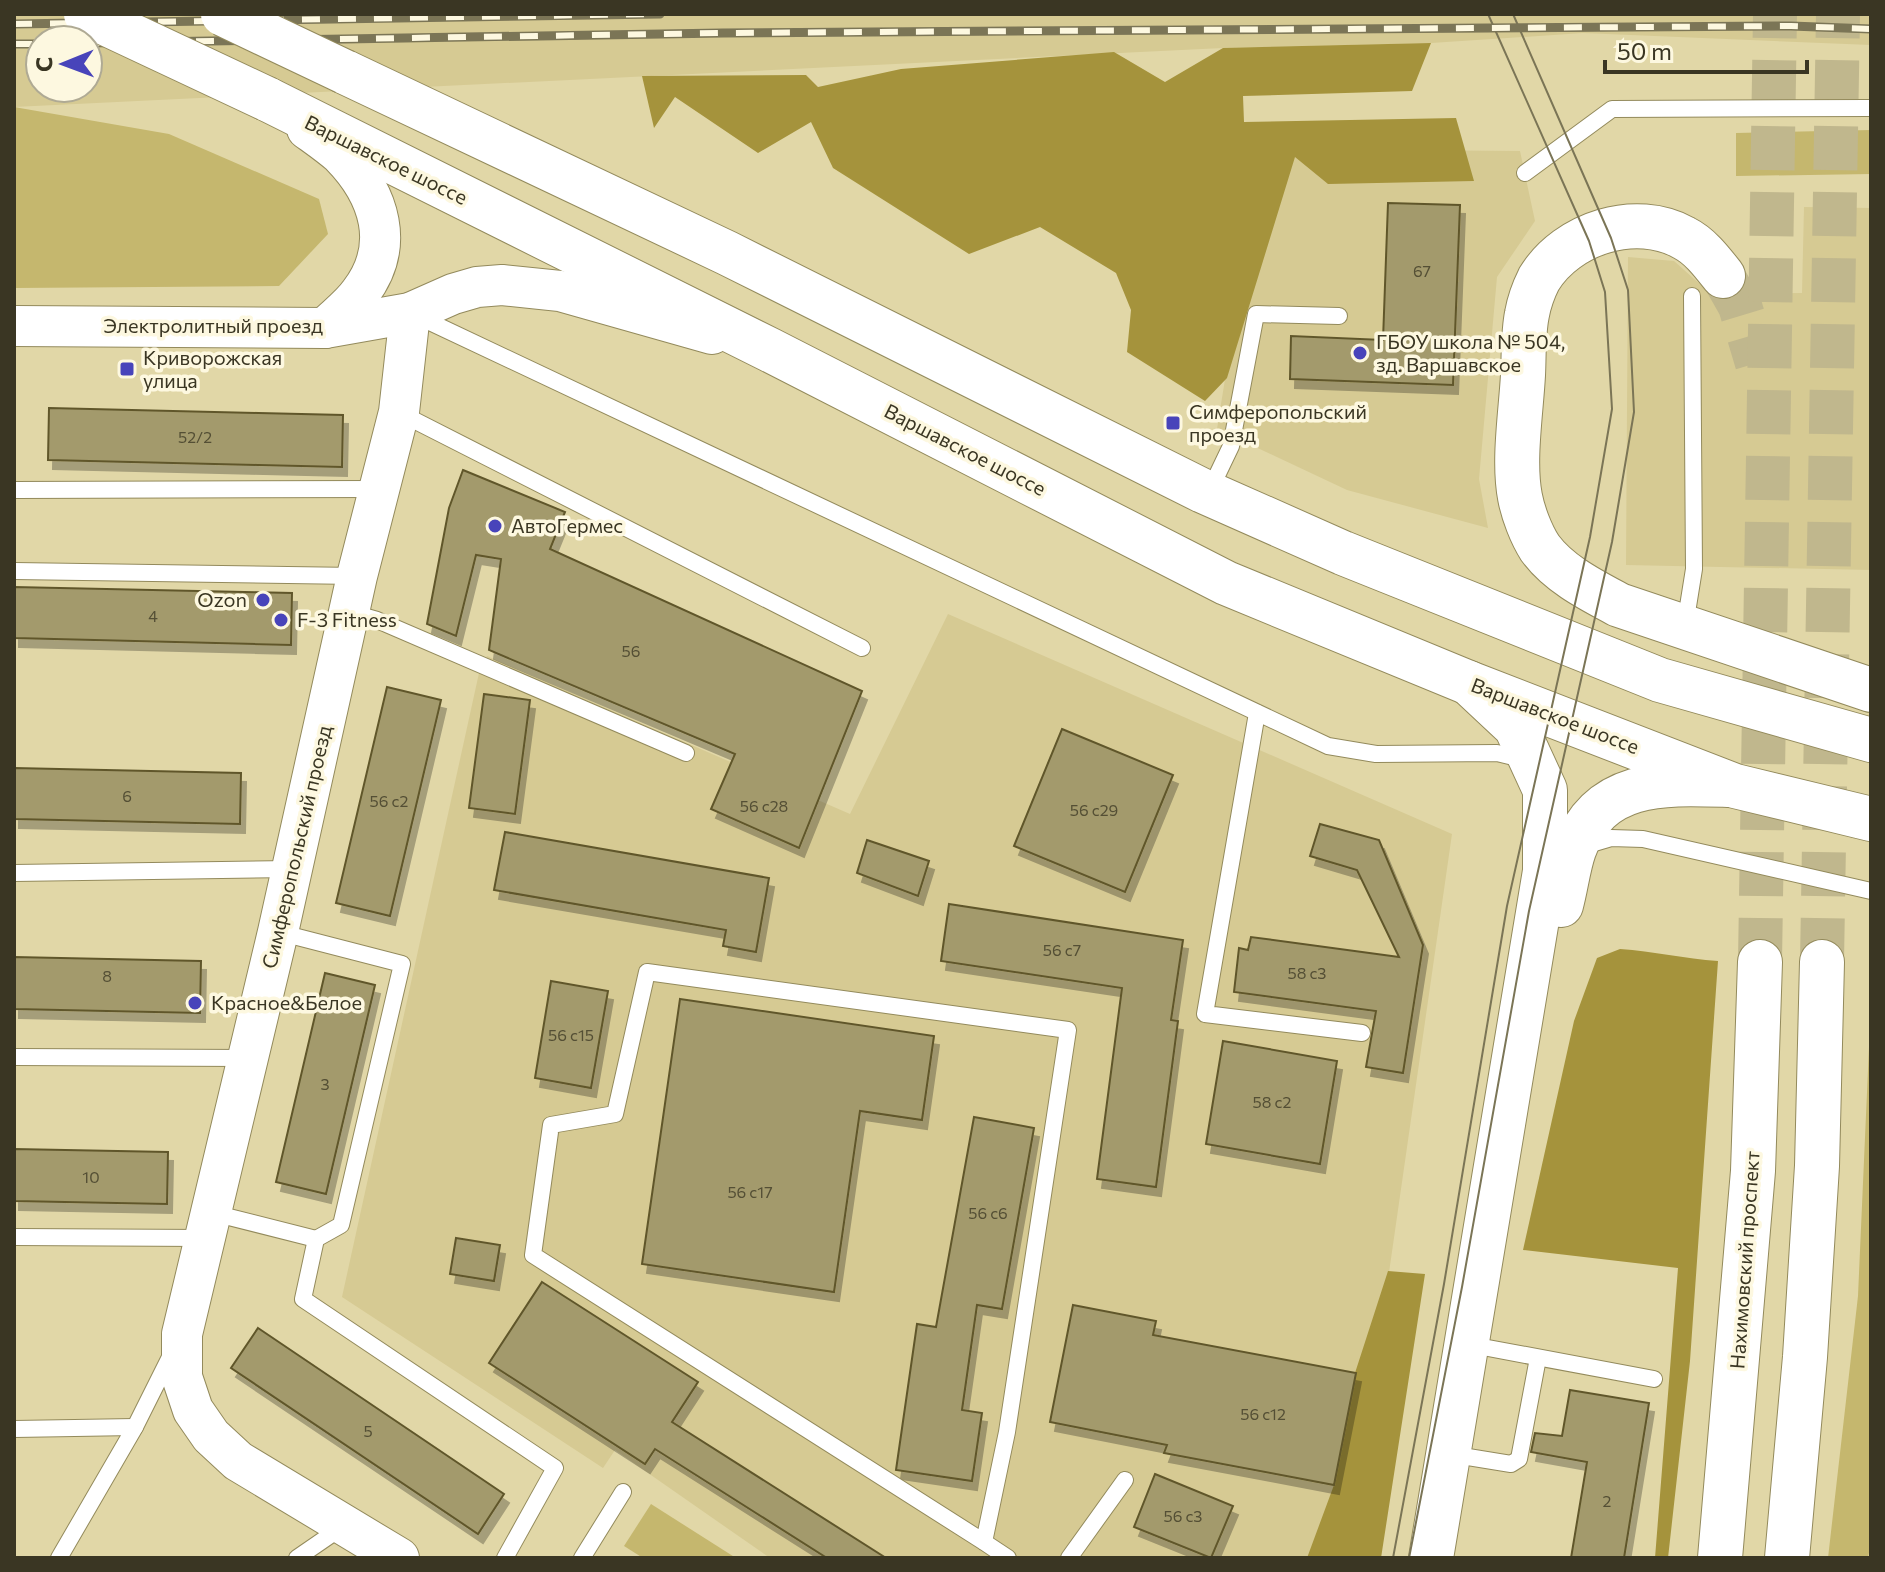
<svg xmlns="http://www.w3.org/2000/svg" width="1885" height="1572" viewBox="0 0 1885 1572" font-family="Commissioner,sans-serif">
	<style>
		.built { fill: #d6ca93; fill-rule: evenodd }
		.green { fill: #c5b76e }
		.forest { fill: #a5933c }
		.building { fill: #a39a6c; stroke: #60572b; stroke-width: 2; filter: url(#shadow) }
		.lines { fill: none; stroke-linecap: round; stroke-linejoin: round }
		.secondary-tunnel { stroke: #c0b78d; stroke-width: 44; stroke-dasharray: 44 22; stroke-linecap: butt }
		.service-casing { stroke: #938a5c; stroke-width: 18 }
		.tertiary-casing { stroke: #938a5c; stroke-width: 42 }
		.secondary-casing { stroke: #938a5c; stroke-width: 46 }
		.primary-casing { stroke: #938a5c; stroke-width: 46 }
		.service { stroke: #fff; stroke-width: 16 }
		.tertiary { stroke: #fff; stroke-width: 40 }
		.secondary { stroke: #fff; stroke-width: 44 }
		.primary { stroke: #fff; stroke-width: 44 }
		.tram { stroke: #7b7556; stroke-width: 2 }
		.rail-casing { stroke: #7b7556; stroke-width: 9 }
		.rail { stroke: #fdf8e0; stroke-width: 6; stroke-dasharray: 18; stroke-linecap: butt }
		.primary-bridge-casing { stroke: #938a5c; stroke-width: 46; stroke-linecap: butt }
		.primary-bridge { stroke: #fff; stroke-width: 44 }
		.poi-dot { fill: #4844ba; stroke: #fdf8e0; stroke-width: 3 }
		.labels { text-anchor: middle; stroke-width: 7; stroke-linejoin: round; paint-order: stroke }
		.number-label { font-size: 16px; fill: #544f35 }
		.street-label { font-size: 20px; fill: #3a3623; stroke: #fdf8e0 }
		.poi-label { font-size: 20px; fill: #3a3623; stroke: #fdf8e0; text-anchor: start }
	</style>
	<defs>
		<filter id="shadow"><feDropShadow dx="5" dy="9" stdDeviation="0" flood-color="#0004"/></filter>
	</defs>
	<rect width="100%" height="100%" fill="#e1d7a7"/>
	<g class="built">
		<path d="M14,14h1857v31l-288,-12 -152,10 -208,5 -1209,59zM40,40h48v48h-48z"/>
		<path d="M1262,149l258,2 15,70 -38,56 -18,202 9,49 -141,-38 -130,-61z"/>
		<path d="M1804,207l67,1v362l-245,-5 2,-308 46,4 37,33 91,-1z"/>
		<path d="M948,614l504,220 -104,724h-578l-155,-108 -12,18 -261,-171 137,-624 8,-17 363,158z"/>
	</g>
	<g class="green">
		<path d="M14,107l155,27 150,65 9,35 -49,52 -265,2z"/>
		<path d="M1871,130v44l-135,2v-43z"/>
		<path d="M1871,1002v540l-3,16h-40l30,-262z"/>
		<path d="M651,1504l85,54h-93l-19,-12z"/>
	</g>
	<g class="forest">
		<path d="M1431,43l-19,48 -169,5 1,26 212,-4 18,63 -146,3 -33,-27 -68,221 -22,23 -78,-49 4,-42 -15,-37 -76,-46 -71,27 -136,-86 -22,-46 -53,31 -83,-56 -21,31 -12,-52 164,-1 12,12 83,-18 213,-17 51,30 58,-34z"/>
		<path d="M1620,949c33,2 65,10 98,12l-28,400 -22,197h-13l23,-290 -155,-18 51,-229 23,-63z"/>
		<path d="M1388,1271l37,3 -44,284h-74l27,-73 21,-112z"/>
	</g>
	<g class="building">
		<path d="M1388,203l72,2 -7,180 -163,-6 1,-43 92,4z"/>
		<path d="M49,408l294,7 -1,52 -294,-7z"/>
		<path d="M463,470l102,42 -15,37 312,142 -63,157 -88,-39 24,-55 -246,-104 12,-91 -25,-4 -20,81 -29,-12 22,-116z"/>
		<path d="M14,587l278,6 -1,52 -277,-7z"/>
		<path d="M387,687l54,13 -51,216 -54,-13z"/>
		<path d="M484,694l46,6 -15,114 -46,-6z"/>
		<path d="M1062,729l111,46 -48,117 -111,-46z"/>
		<path d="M14,768l227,5 -1,51 -226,-5z"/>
		<path d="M1320,824l59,16 44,105 -20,128 -37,-6 10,-56 -142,-19 5,-44 9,2 3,-13 148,20 -42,-87 -47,-14z"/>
		<path d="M505,832l264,46 -13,74 -33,-6 3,-16 -232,-40z"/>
		<path d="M867,840l62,21 -11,35 -61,-23z"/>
		<path d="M949,904l234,36 -12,80 7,1 -22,166 -59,-8 25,-191 -181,-27z"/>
		<path d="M14,957l187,4 -1,52 -186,-4z"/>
		<path d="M325,973l50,12 -49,209 -50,-12z"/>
		<path d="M551,981l57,10 -17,97 -56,-10z"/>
		<path d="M680,999l254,37 -12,84 -62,-9 -26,181 -192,-28z"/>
		<path d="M1223,1041l114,20 -17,103 -114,-20z"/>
		<path d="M974,1117l60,11 -32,181 -25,-4 -15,105 20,3 -10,68 -76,-11 21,-146 19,3z"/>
		<path d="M14,1149l154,3 -1,52 -153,-3z"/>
		<path d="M456,1238l44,7 -6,36 -44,-7z"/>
		<path d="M542,1282l156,100 -26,40 214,136h-59l-172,-109 -10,15 -156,-101z"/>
		<path d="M1073,1305l83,16 -3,14 203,38 -22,112 -170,-32 3,-8 -117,-23z"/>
		<path d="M258,1328l246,166 -26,40 -247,-166z"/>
		<path d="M1570,1390l79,13 -25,155h-53l16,-96 -56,-10 4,-19 27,3z"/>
		<path d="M1155,1474l78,32 -22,52 -77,-31z"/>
	</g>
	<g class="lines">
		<g class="secondary-tunnel">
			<path d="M1723,276l17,30 17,57"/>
			<path d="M1760,962l15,-948"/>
			<path d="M1822,962l16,-948"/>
		</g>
		<defs>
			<g id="service">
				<path d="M1525,173l87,-64 259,-1"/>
				<path d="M415,315l913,431 48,8 121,-1 29,7"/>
				<path d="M400,413l462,235"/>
				<path d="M14,490l364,-1"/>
				<path d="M1209,492l22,-46 25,-132 83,2"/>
				<path d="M14,571l342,5"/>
				<path d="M349,612l28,8 309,133"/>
				<path d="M1685,625l9,-56 -2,-273"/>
				<path d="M1257,713l-52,301 157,19"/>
				<path d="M1584,846l27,-8 32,1 228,52"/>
				<path d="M14,873l277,-4"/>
				<path d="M278,932l124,32 -61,261 -25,14 -13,60 252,169 -50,90"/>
				<path d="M14,1057l232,1"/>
				<path d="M213,1213l103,26"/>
				<path d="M14,1237l190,1"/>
				<path d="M1488,1348l166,31"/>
				<path d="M14,1429l121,-2"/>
				<path d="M1468,1457l43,7 8,-5 19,-101"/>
				<path d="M984,1542l23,-110 61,-402 -421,-58 -32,142 -64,11 -18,130 451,287 24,16"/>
				<path d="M59,1558l76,-131 37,-74"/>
				<path d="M297,1558l48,-33"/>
				<path d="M582,1558l41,-66"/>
				<path d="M1069,1558l56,-78"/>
			</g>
			<g id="tertiary">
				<path d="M307,129c11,8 24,17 34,26 39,40 55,91 19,138 -9,13 -24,24 -35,35"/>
				<path d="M14,326l311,2 85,-15 43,-19 24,-7 25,-2 58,6 152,43"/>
				<path d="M399,1558l-161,-97 -27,-25 -18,-26 -11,-33v-43l96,-402 79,-356 42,-164 11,-99"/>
			</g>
			<g id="secondary">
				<path d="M1723,276c-11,-14 -23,-30 -39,-38 -48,-27 -117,-5 -145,41 -5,10 -10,24 -12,35 -4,19 -3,41 -4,61 -2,37 -10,86 -3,122 3,16 11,37 20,51 19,26 51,42 79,57l252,85"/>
				<path d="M1561,905c5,-18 7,-38 13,-55 25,-71 91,-67 154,-65"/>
				<path d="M1431,1558l114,-687v-81l-29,-63 -47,-44"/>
				<path d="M1720,1558l33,-387 7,-209"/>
				<path d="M1787,1558l18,-201 12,-191 5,-204"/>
			</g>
			<g id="primary">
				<path d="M345,72l382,181 476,238 140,62 317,127 211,60"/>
				<path d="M267,99l503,251 456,233 243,100 266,103 136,33"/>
			</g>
		</defs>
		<use href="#service" class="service-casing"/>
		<use href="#tertiary" class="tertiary-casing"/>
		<use href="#secondary" class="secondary-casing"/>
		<use href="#primary" class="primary-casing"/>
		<use href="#service" class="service"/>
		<use href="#tertiary" class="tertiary"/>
		<use href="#secondary" class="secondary"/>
		<use href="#primary" class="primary"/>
		<g class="tram">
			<path d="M1393,1558l51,-274 63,-378 83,-369 22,-128 -7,-117 -16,-51 -101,-227"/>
			<path d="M1409,1558l53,-271 67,-376 83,-369 22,-130 -6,-122 -17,-52 -98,-224"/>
		</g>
		<defs>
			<g id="rail">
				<path d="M14,24l646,-10"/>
				<path d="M88,43l635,-10 1068,-7 80,3"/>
				<path d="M14,44h26"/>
			</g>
		</defs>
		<use href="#rail" class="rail-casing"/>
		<use href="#rail" class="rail"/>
		<defs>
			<g id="primary-bridge">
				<path d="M86,14l181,85"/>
				<path d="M223,14l122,58"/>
			</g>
		</defs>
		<use href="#primary-bridge" class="primary-bridge-casing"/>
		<use href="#primary-bridge" class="primary-bridge"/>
	</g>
	<g class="poi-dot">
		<circle cx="1360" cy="353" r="8"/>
		<rect x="119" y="361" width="16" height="16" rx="4"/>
		<rect x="1165" y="415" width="16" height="16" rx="4"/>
		<circle cx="495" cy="526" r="8"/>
		<circle cx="263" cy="600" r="8"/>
		<circle cx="281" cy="620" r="8"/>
		<circle cx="195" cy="1003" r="8"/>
	</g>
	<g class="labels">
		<g class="number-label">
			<text x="1422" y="277">67</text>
			<text x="195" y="443">52/2</text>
			<text x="153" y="622">4</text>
			<text x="631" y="657">56</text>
			<text x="127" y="802">6</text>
			<text x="389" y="807">56 с2</text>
			<text x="764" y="812">56 с28</text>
			<text x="1094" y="816">56 с29</text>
			<text x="1062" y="956">56 с7</text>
			<text x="1307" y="979">58 с3</text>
			<text x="107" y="982">8</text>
			<text x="571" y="1041">56 с15</text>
			<text x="325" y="1090">3</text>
			<text x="1272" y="1108">58 с2</text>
			<text x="91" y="1183">10</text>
			<text x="750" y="1198">56 с17</text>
			<text x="988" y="1219">56 с6</text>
			<text x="1263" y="1420">56 с12</text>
			<text x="368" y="1437">5</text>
			<text x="1607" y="1507">2</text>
			<text x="1183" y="1522">56 с3</text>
		</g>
		<g class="street-label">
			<text transform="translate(386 160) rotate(26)" y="7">Варшавское шоссе</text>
			<text x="213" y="333">Электролитный проезд</text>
			<text transform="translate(965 450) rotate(27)" y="7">Варшавское шоссе</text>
			<text transform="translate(1555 716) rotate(21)" y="7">Варшавское шоссе</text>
			<text transform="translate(297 847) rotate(-77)" y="7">Симферопольский проезд</text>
			<text transform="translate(1745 1260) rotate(-86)" y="7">Нахимовский проспект</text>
		</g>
		<g class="poi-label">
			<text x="1376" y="349">ГБОУ школа № 504,<tspan x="1376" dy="23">зд. Варшавское</tspan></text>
			<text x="143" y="365">Криворожская<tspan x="143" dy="23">улица</tspan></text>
			<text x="1189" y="419">Симферопольский<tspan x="1189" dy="23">проезд</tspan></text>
			<text x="511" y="533">АвтоГермес</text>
			<text x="247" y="607" text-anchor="end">Ozon</text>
			<text x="297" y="627">F-3 Fitness</text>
			<text x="211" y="1010">Красное&amp;Белое</text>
		</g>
	</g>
	<rect width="1885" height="1572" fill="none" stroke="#3a3623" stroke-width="32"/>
	<g transform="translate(64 64) rotate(269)"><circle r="38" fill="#fdf8e0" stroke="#afaa94" stroke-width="2"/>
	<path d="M0-6L14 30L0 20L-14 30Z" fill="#4844ba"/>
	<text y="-12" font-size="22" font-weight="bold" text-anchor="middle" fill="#3a3623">С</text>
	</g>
	<path d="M1605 60v12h202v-12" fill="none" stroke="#3a3623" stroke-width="4"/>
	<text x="1617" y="60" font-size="24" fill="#3a3623" stroke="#fdf8e0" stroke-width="6" paint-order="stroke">50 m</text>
</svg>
